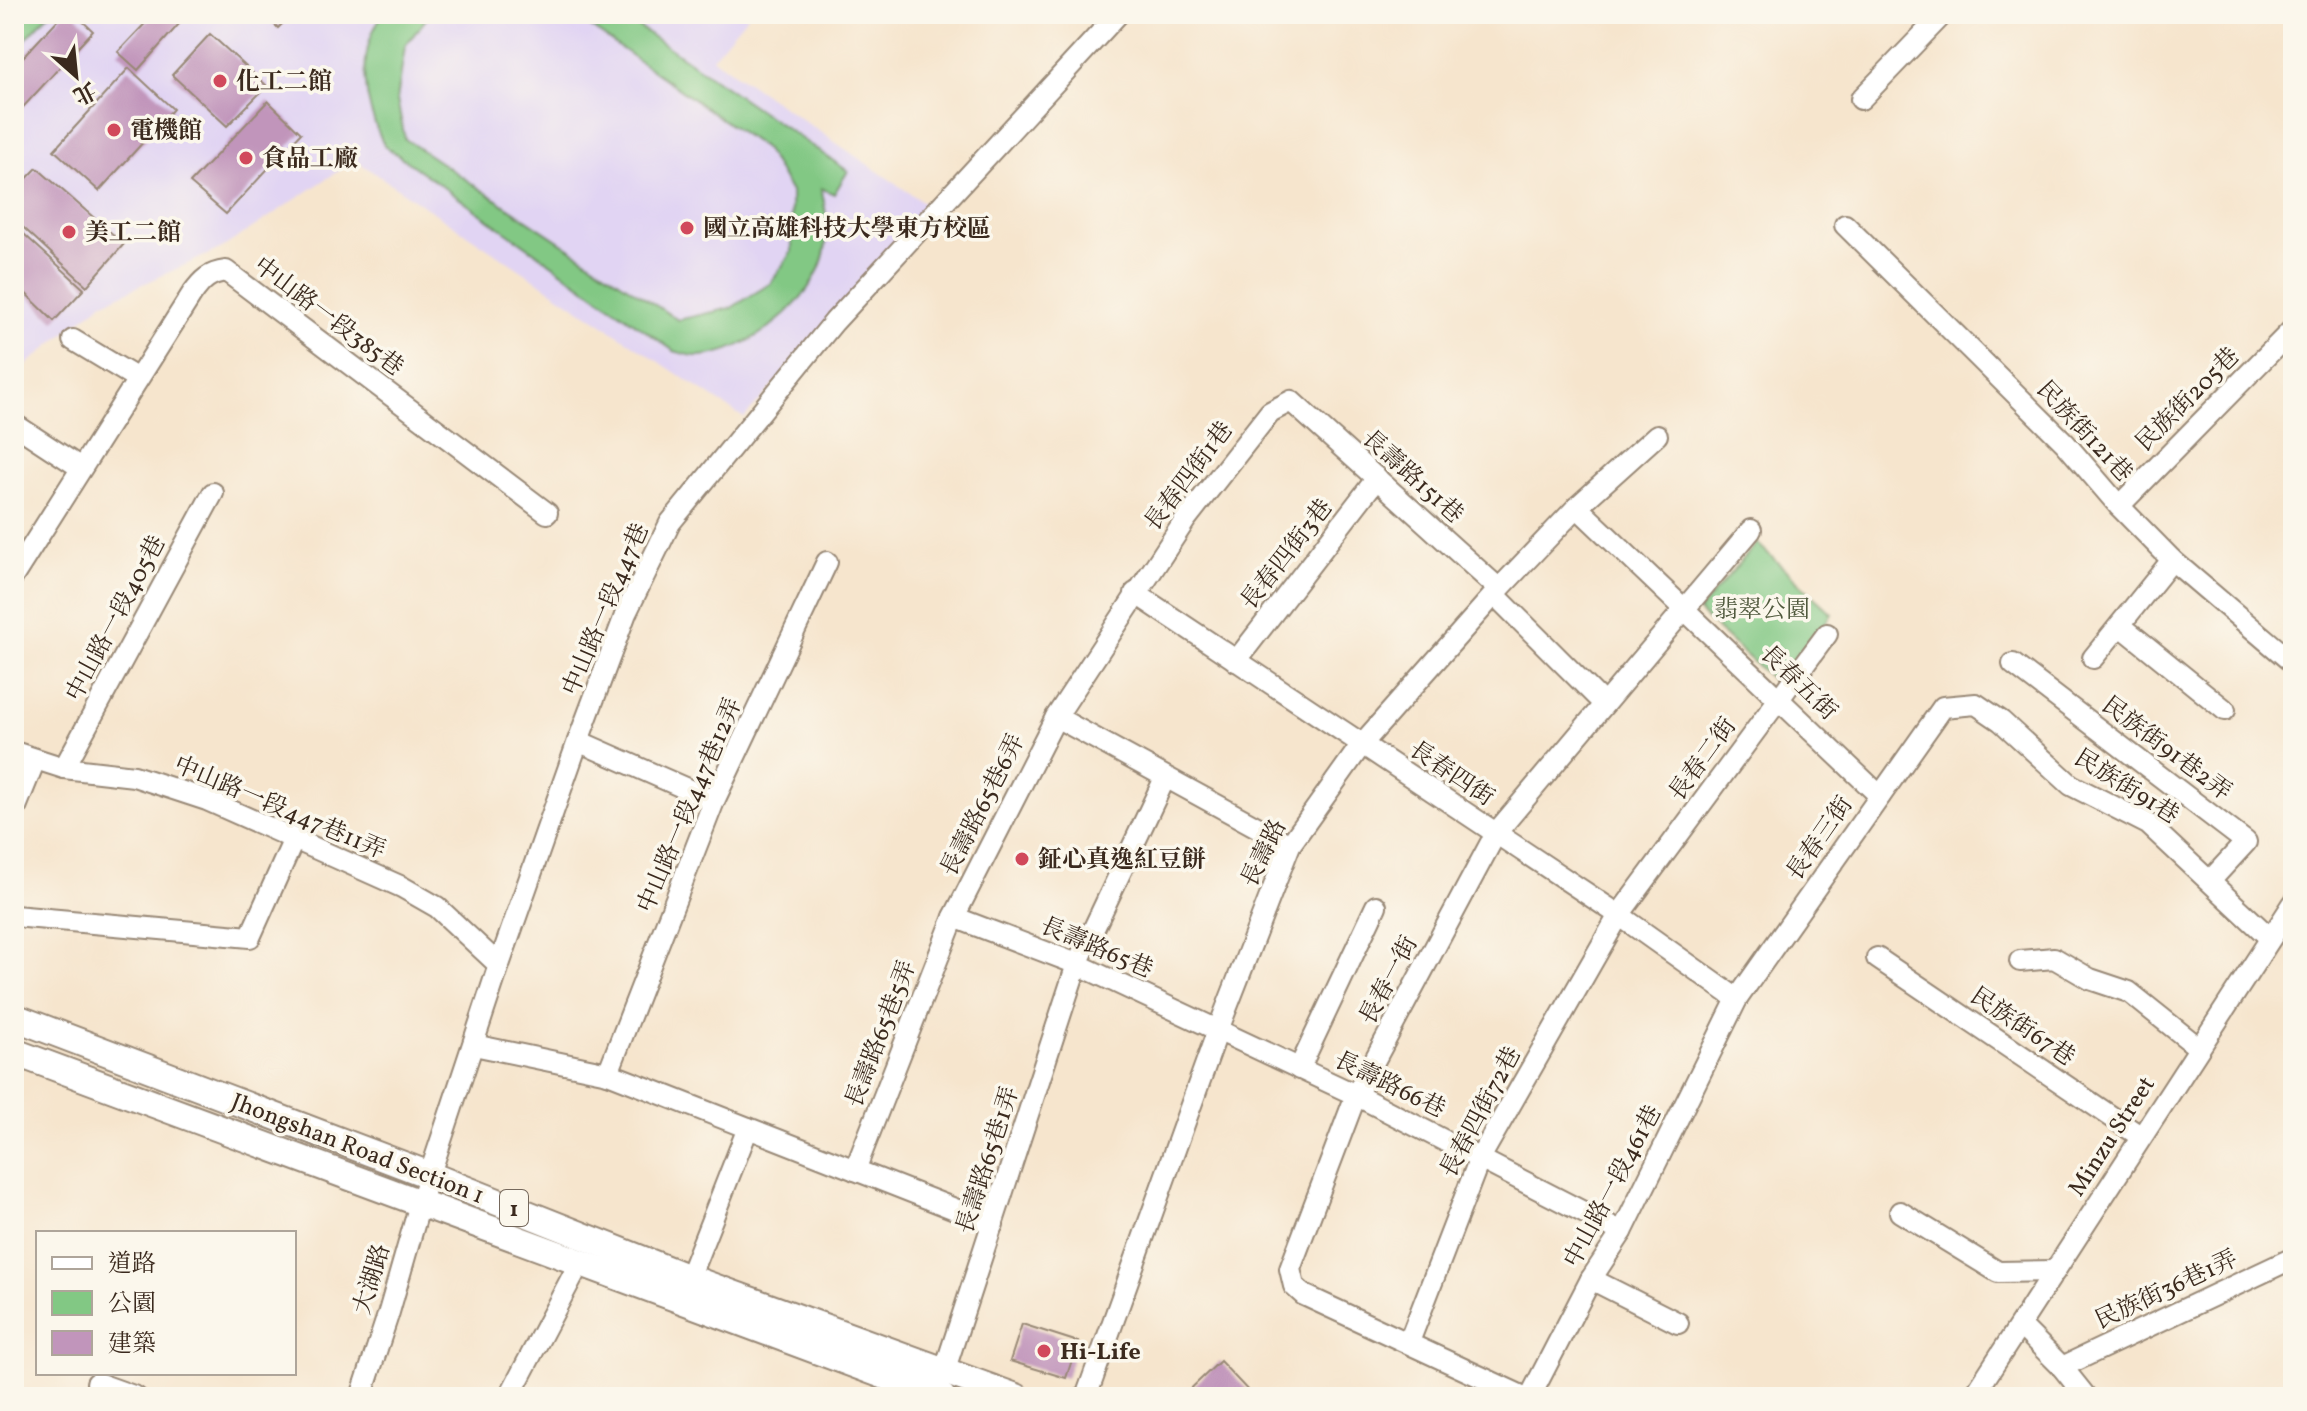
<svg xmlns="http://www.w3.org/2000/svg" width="2307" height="1411" viewBox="0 0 2307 1411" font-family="Vollkorn,'Noto Serif TC',serif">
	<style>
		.built { fill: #e1d4f3 }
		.green { fill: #82c884; stroke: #5e7951; stroke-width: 2 }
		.building { fill: #c195bb }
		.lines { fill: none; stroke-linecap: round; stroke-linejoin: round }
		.minor-casing { stroke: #988876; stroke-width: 24 }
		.major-casing { stroke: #988876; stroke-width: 30 }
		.minor { stroke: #fff; stroke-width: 20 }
		.major { stroke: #fff; stroke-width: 26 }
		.poi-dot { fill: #d1495b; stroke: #fbf7ec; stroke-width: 3 }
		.labels { text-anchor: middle; stroke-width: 7; stroke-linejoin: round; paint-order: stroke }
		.shield { fill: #fbf7ec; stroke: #75685c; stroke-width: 2 }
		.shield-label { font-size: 22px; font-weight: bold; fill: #3b2a1e }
		.poi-label { font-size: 24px; font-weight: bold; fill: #3b2a1e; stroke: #fbf7ec; text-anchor: start }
		.street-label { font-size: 24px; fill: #3b2a1e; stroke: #fbf7ec }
		.park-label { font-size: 24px; fill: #50593d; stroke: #fbf7ec }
	</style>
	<rect width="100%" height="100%" fill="#fbf7ec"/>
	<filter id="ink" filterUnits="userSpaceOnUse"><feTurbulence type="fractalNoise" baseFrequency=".0125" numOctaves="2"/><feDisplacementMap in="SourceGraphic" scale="16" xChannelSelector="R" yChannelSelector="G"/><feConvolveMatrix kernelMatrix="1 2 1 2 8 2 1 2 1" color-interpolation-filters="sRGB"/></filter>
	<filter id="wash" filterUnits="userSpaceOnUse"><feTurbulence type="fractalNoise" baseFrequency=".006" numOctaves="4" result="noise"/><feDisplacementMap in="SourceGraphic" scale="32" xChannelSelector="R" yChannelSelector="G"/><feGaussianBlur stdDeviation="1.8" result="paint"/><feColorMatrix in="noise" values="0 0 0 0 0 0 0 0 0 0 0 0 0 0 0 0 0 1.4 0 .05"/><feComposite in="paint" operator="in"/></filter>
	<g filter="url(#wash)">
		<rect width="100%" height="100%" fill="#f6e5cd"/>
		<path class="built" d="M14,14h735l-37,44 221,151 -189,209 -389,-258 -133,88 -120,55 -88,72z"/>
		<g class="green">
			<path d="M14,14h35l-35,38z"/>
			<path d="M383,14h47l-25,32 -8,54 8,39 273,181 53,-12 40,-25 21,-32 -1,-59 -25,-42 -194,-136h48l228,157 -14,23 -13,-6c5,20 8,41 4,62 -8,49 -77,105 -126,106 -8,1 -17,-3 -25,-5l-290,-206c-20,-40 -29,-92 -1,-131z"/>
			<path d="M1757,543l75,71 -52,73 -82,-76z"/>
		</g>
		<g id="blocks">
			<g class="building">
				<path d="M63,14h12l18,17 -79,86v-50z"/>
				<path d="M154,14h34l-50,56 -20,-18z"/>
				<path d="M264,14h28l-14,14z"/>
				<path d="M210,34l57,52 -40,40 -55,-51z"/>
				<path d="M129,68l44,41 -74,82 -45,-41z"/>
				<path d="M268,101l33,32 -75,81 -36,-31z"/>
				<path d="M37,168l87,76 -37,42 -73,-67v-27z"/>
				<path d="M14,225l70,64 -30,32 -40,-39z"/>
				<path d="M1022,1324l56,18 -12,36 -56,-17z"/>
				<path d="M1220,1361l34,36h-72z"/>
			</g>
		</g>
	</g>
	<g filter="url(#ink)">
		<use href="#blocks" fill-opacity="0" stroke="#988876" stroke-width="2"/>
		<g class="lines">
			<defs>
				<g id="minor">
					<path d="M1861,99l82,-85"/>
					<path d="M1845,225l220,218 54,63 53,54 121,103"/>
					<path d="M73,340l63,38"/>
					<path d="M14,424l67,44"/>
					<path d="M2119,506l174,-177"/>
					<path d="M1577,507l303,289"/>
					<path d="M827,562l-113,239 -106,272 385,151"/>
					<path d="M14,575l178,-281c10,-14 17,-21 34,-23l321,242"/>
					<path d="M1135,593l484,322 118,84"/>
					<path d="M1495,595l109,109"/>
					<path d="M2120,625l105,85"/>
					<path d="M2093,658l79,-98"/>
					<path d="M1236,661l141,-183"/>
					<path d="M2013,664l233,178 -36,39"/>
					<path d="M1056,717l234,128"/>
					<path d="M578,741l136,60"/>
					<path d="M14,752l50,16 70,8 73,24 195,87 35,20 62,58"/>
					<path d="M64,768l149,-275"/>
					<path d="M14,812l21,-52"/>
					<path d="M14,916l236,21 44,-98"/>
					<path d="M954,917l123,47 279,131 266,137"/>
					<path d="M1877,958l263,178"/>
					<path d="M2020,961l34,-3 36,21 39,13 70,56"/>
					<path d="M474,1045l134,28"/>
					<path d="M1299,1069l77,-163"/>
					<path d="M855,1170l99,-253 102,-200 130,-198 84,-107 21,-11 208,188"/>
					<path d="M1900,1212l98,60 57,-1"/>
					<path d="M689,1278l59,-150"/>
					<path d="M1591,1279l87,44"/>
					<path d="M2021,1326l41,41 24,30"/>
					<path d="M1409,1342l71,-184 139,-243 208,-281"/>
					<path d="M2062,1367l231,-109"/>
					<path d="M944,1372l133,-408 88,-186"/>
					<path d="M97,1383l39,14"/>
					<path d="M361,1397l28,-85 31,-108 79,-239 79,-224 48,-128 44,-90 164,-201 284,-308"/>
					<path d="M509,1397l71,-135"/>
					<path d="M1086,1397l132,-367 72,-185 72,-101 137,-155 78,-82 80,-72"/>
					<path d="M1524,1397l-220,-102 -10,-9 -4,-17 66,-174 140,-262 255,-303"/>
					<path d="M1530,1397l61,-118 31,-47 115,-233 206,-292 33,-3 25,17 70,64 77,39 122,114"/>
					<path d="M1973,1397l320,-493"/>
				</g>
				<g id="major">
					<path d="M14,1017l418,159 257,102 327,119"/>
					<path d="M14,1052l928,345"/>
				</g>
			</defs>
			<use href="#minor" class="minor-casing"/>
			<use href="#major" class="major-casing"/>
			<use href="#minor" class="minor"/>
			<use href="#major" class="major"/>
		</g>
	</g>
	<g class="poi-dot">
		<circle cx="220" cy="81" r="8"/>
		<circle cx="114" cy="130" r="8"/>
		<circle cx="246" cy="158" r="8"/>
		<circle cx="687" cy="228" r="8"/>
		<circle cx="69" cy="232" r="8"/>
		<circle cx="1022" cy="859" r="8"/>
		<circle cx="1044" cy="1351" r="8"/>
	</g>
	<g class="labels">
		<rect class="shield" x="500" y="1190" width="28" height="36" rx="6"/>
		<g class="shield-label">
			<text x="514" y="1216">1</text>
		</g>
		<g class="poi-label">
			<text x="236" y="89">化工二館</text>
			<text x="130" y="138">電機館</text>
			<text x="262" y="166">食品工廠</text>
			<text x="703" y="236">國立高雄科技大學東方校區</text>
			<text x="85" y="240">美工二館</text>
			<text x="1038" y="867">鉦心真逸紅豆餅</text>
			<text x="1060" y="1359">Hi-Life</text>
		</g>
		<g class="street-label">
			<text transform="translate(329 316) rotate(37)" y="8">中山路一段385巷</text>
			<text transform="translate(2187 399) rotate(-45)" y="8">民族街205巷</text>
			<text transform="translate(2085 431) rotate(47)" y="8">民族街121巷</text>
			<text transform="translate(1188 476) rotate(-53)" y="8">長春四街1巷</text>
			<text transform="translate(1413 476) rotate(42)" y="8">長壽路151巷</text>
			<text transform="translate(1286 554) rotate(-52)" y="8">長春四街3巷</text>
			<text transform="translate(605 609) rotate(-67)" y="8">中山路一段447巷</text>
			<text transform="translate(115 618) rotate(-62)" y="8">中山路一段405巷</text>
			<text transform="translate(1799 682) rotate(44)" y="8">長春五街</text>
			<text transform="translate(2167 748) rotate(37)" y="8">民族街91巷2弄</text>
			<text transform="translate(1702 759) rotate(-54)" y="8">長春二街</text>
			<text transform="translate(1452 773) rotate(34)" y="8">長春四街</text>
			<text transform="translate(2127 786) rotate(32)" y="8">民族街91巷</text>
			<text transform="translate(689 805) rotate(-67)" y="8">中山路一段447巷12弄</text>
			<text transform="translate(982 805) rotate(-63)" y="8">長壽路65巷6弄</text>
			<text transform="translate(280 807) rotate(23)" y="8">中山路一段447巷11弄</text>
			<text transform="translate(1819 838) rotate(-55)" y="8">長春三街</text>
			<text transform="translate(1263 853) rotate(-64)" y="8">長壽路</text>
			<text transform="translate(1097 947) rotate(23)" y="8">長壽路65巷</text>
			<text transform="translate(1388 980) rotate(-62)" y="8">長春一街</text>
			<text transform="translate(2023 1026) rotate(34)" y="8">民族街67巷</text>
			<text transform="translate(880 1034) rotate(-69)" y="8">長壽路65巷5弄</text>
			<text transform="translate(1390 1084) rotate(26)" y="8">長壽路66巷</text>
			<text transform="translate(1480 1112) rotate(-62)" y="8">長春四街72巷</text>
			<text transform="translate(2111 1136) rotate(-57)" y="8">Minzu Street</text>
			<text transform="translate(358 1148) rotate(21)" y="8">Jhongshan Road Section 1</text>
			<text transform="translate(987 1160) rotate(-72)" y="8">長壽路65巷1弄</text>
			<text transform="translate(1612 1186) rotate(-62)" y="8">中山路一段461巷</text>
			<text transform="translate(371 1279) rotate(-73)" y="8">大湖路</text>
			<text transform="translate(2166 1289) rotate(-25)" y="8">民族街36巷1弄</text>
		</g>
		<g class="park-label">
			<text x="1762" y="617">翡翠公園</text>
		</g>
	</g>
	<rect width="2307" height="1411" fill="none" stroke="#fbf7ec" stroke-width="48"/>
	<rect x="36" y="1231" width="260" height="144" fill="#fbf7ec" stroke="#aea59a" stroke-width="2"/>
	<rect x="52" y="1257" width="40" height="12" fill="#ffffff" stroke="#aea59a" stroke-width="2"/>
	<text x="108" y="1271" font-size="24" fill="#3b2a1e">道路</text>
	<rect x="52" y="1291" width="40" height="24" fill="#82c884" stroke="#aea59a" stroke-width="2"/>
	<text x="108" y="1311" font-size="24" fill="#3b2a1e">公園</text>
	<rect x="52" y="1331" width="40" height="24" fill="#c195bb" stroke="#aea59a" stroke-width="2"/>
	<text x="108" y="1351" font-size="24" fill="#3b2a1e">建築</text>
	<g transform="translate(76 76) rotate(153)" stroke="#fbf7ec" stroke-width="6" paint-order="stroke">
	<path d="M0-6L14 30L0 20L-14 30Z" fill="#3b2a1e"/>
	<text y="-12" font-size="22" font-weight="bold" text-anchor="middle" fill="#3b2a1e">北</text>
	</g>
</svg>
